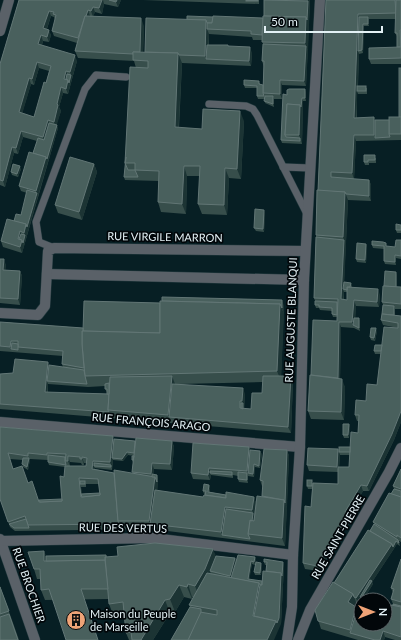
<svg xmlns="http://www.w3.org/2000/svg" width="401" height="640" viewBox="0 0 401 640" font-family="Lato,sans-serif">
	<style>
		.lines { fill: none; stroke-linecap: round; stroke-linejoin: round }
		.service-casing { stroke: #263c41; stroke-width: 8 }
		.minor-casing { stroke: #263c41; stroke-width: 11 }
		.tertiary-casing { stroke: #263c41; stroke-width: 11 }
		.service { stroke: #5a6168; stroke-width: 7 }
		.minor { stroke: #5a6168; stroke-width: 10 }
		.tertiary { stroke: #5a6168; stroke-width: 10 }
		.wall { fill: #374e4b; fill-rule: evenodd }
		.shaded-wall { fill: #1c3434 }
		.building { fill: #49605d; stroke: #627675; fill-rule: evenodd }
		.labels { text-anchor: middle; stroke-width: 3.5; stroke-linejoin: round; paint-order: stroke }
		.street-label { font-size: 11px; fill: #e3f1f5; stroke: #02070a }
		.poi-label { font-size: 11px; fill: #e3f1f5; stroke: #02070a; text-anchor: start }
	</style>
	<rect width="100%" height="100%" fill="#071f24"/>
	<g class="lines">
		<defs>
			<g id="service">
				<path d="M209,104l37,2 7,3 4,6 50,99"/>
				<path d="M283,167l27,1"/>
				<path d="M54,248l-15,-6 -3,-20 49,-133 11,-14 30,2"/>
			</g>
			<g id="minor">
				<path d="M0,31l9,-31"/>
				<path d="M47,274l257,6"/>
				<path d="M0,313l38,2 7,-9 3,-55 6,-3 251,3"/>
				<path d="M0,422l300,25"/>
				<path d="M0,539l35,101"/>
				<path d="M0,541l152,-3 141,17"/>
				<path d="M287,640l5,-33 1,-52 7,-108 4,-167 16,-280"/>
			</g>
			<path id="tertiary" d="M298,640l12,-30 79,-138 12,-24"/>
		</defs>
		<use href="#service" class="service-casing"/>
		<use href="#minor" class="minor-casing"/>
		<use href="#tertiary" class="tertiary-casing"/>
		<use href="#service" class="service"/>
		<use href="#minor" class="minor"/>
		<use href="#tertiary" class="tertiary"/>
	</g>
	<g class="wall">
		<path d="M19,0h102l-3,7 -14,-3 -2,10 -7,-2 -2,4 51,10 -1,26h2l42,-32 76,-2 1,-2v-16h46l-4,86 -24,-1v14h-8v8l-9,-4v-4h-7l-1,-3v-8h-12l-1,-3 16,-2v1l3,1 1,-18 -2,-6 1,-17 -1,-4h-9l-1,-3 -43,-3v11l19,1 24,7 -1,13 -69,-3 -3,65 23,1 42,-8 -3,58 -12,-1 -2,37 -25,-1 -4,-10 2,-28h-13l-1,38 -25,-2 -3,-10 1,-21 -34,-1 -1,-3 12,-109 -2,-7 -56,-3 -3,-7 2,-8 -23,-7 -2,-5 3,-11 -1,-3 -3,-1 -4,13 4,6 -2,7 -6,-1 -1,4 35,16 -9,33 -5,-1 -4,14 2,4 -5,14 2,3 -36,125 -19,-6 -2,-6 13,-20 7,-6 6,-22 -6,-2 -2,-5 14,-33 4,-12 -14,-4 -5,17 -4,-1 -9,34 -5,-2v-121zM39,68l10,3 -3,12 -12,34 -12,-4 9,-29 3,1z"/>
		<path d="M143,0h116v4z"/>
		<path d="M326,0h75v64h-30l-2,-5 28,-12v-11l-2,-3 1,-14h-27v7h-5l-1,27 -4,1 -1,32 9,2v6h-9l-1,-2v26l18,2h14l10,-3 2,-49v72l-45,1 -2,38 15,1 2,5v16l-23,-1 -4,82 7,1 1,4 28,8 -1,12 -23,-1 -1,12 5,3v10l-6,-3 -13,-1 -1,52 5,8 -1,33 -33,-1 -3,-8 3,-36 26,-54v-4h-4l-1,-3v-3l-12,-1 -1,-2h-3l-1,-3v-4l-1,-3 2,-61v-2l2,-44zM344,292h3v8h-3z"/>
		<path d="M306,92v9h-3l-1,43 -20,-1 -1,-3 6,-45z"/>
		<path d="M364,155l12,3v5h-7v2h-4l-1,-3z"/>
		<path d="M94,164l3,8 -15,48 -24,-7 -3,-8z"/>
		<path d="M21,169l-3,8 -6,-2 -1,-3z"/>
		<path d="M265,213l-1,19 -8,-1 -2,-3z"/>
		<path d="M401,225v8h-4l-1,-3z"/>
		<path d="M401,240v19l-5,-1v7l-11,-1 -1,-3v-12l-11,-1 -1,-3 23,2z"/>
		<path d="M366,244l1,3 -1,16 -9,-1 -1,-3z"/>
		<path d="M0,259l6,6 -1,5 15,1 2,5 -2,29 -20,-2z"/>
		<path d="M397,275v12h4v22h-6v6l6,1v106l-7,18 -25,51h-6l-13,22 2,6 -33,52 -14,-2 -2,-6 8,-56 1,-18h-4l-1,-3 6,-3 25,1v-12l-29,-1 -2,-6 31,-16 1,3 11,-5 8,-14 1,-12h-2l-2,-6 22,-30 4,-31h-6l-1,-3 8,-6 16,-17 -15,-3 -2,-5 2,-15 -1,-3 2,-16zM340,455h10l-1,12h-10z"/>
		<path d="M284,306l-3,70h10l2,5 -2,52 -291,-24v-35l13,-1 35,-11 1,3 14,2 -1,-3 1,-8 -63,-5v-29l83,6zM263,382l-1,11 -11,16h-7l1,-15 -66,-10zM48,384l40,3 17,-1v3l2,3v2l-59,-2z"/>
		<path d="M377,331l-2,10 -4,-1 -1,-3z"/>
		<path d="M349,424l1,3 -1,11h-5l-1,-3z"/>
		<path d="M0,427l114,12 21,2h37l2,6 -2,23 -18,-1 -1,5 5,4 -1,13 46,6 2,-3h-1l-1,-3 6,-6 1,3v4l16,3 28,2 2,6 -2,18 8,-25 1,-10h-1l-2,-6 27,-30 2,6 -4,90 -133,-17 -137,2 -5,-4 -10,-28zM128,455l6,1 -2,4 1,3 -1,9 1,2 -19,-1 -19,-4v-1l17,2 1,-10 10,1zM10,459l13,1 -1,4 1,3 5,3 2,-11 18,1v2l1,3 16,2 -3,32 -22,3 -12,-19 -15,-14zM70,462l11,1 1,2h2v-2h3l-1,3h-16zM86,484h13l1,9 -18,1 -1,-7h5z"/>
		<path d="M249,447l1,3 12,4 -2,14 -5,-1 -1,10 -6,-1v7l-9,-1 -1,-3v-3l-5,-1v3l-22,-3 -1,5 -17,-1 -2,-6z"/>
		<path d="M401,469v73l-2,-1v1l1,4 -3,-2 -25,38 1,2 -10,16h-2l-3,4 -2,-2 -2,4 3,5 31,4 5,-11 -2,-5 2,-6 -2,-5 10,-29v81h-6l-10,-3 -1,3h-26l-37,-11 -6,-19 19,-27 40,-59 -1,-2 21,-33 -1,-3z"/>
		<path d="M106,555l1,2 109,-1 19,2 1,2 19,-3 1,3 -1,5 -3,-1 -3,15 13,2 4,-10 1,-6h-2l-1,-3 20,3 -3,59 -110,16 19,-33 -1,-2 4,-8h-1v2l-8,-2 -9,15 -5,1 -17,27h-24l-3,-7 -2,-18 -10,2 -5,-13v-5l-64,1 -4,-10v-11h-4l-3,-10 12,-13z"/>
		<path d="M262,566l-1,9h-6l-1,-3z"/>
		<path d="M0,586l19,54h-19z"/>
	</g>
	<g class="shaded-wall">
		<path d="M102,0h1l1,4 -2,10 -3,-6z"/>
		<path d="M117,0h4l-3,7 -2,-5z"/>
		<path d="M308,0h2l-2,51 -3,-8 1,-26z"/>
		<path d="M93,7l2,5 -2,5 -2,-6z"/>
		<path d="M88,10l2,6 -10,23z"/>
		<path d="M49,11l2,5 -6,18 -2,-6z"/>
		<path d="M358,14l2,6 -2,31 1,3 -3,69 -2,-5z"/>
		<path d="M368,17l1,3v6l-1,-2z"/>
		<path d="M141,18l3,8 -1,35 -3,-7z"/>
		<path d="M206,20l3,9h-2l2,5 -1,25h-2l-1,-3z"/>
		<path d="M363,24l1,2 -1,27 -1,-3z"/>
		<path d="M49,30l2,5 -2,7 -2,-5z"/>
		<path d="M41,35l2,6 -3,9 -2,-6z"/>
		<path d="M306,46l2,5 -2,35 -2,-5z"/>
		<path d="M250,47l2,6 -1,13 -2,-5z"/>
		<path d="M178,53l4,10 -4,74 -3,-10z"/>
		<path d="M75,55l2,6 -7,25 -1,-3 2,-8 -1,-3z"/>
		<path d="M37,62l2,6 -5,17 -2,-6z"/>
		<path d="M66,71l2,5 -3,6 -1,-3z"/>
		<path d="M29,78l2,6 -10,34 -2,-6z"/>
		<path d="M68,80l2,6 -2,8 -2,-5z"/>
		<path d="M280,80l2,5v14l-2,-5z"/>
		<path d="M61,87l2,6 -4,14 2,4 -5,17 -2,-6 3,-18z"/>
		<path d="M305,89l1,3v9l-1,-3z"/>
		<path d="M273,96l1,3v8l-1,-3z"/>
		<path d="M302,98l1,3 -1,43 -3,-9 1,-30z"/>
		<path d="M240,111l4,10 -3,58 -4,-10z"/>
		<path d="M374,117l2,6 -1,15 -1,-3z"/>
		<path d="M48,120l2,6 -5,17 -2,-6z"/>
		<path d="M57,125l1,3 -20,68 -2,-5 10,-34z"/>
		<path d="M21,131l2,6 -5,17 -2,-6z"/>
		<path d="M354,135l2,6 -2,38 -2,-6z"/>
		<path d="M12,147l2,6 -9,34 -2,-6z"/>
		<path d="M94,164l3,8 -15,48 -3,-8z"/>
		<path d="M20,166l1,3 -3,8 -1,-3z"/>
		<path d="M184,166l3,10 -1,38 -4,-10z"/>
		<path d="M225,168l4,10 -2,37 -3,-10z"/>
		<path d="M369,180l2,5v16l-2,-5z"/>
		<path d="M345,192l3,8 -4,89h-1l1,3 -1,13 -2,-6 3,-59 -1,-3z"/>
		<path d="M37,193l1,3 -14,50 -1,-3 2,-8 -1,-2z"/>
		<path d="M264,210l1,3 -1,19 -1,-3z"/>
		<path d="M20,231l2,6 -3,4 -1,-2z"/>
		<path d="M22,240l2,6 -2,7 -2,-6z"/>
		<path d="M366,244l1,3 -1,16 -1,-3z"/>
		<path d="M395,255l1,3v7l-1,-3z"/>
		<path d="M4,259l2,6 -1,11 -2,-6z"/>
		<path d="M20,271l2,5 -2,29 -2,-6z"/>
		<path d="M396,272l1,3v17l-2,-2z"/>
		<path d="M378,289l2,6 -1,12 -2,-5z"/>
		<path d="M282,300l2,6v8l-2,-6z"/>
		<path d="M354,300l2,6 -1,19h-2l-1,-3z"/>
		<path d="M280,304l4,10 -3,67 -4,-10z"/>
		<path d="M394,306l1,3 -1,11 -1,-2z"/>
		<path d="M359,318l1,3v10l-1,-3z"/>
		<path d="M339,322l2,5 -1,59 -2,-6z"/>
		<path d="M376,328l1,3 -2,10 -1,-3z"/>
		<path d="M48,362l2,6 -3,13 1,3 -1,13 -2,-5z"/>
		<path d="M172,376l3,8 -6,33 -1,-2z"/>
		<path d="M291,376l2,5 -2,52 -3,-6z"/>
		<path d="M342,379l3,8 -1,33 -3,-8z"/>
		<path d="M243,388l2,6 -1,20 -1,-3v-7l-1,-3z"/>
		<path d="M401,411v11l-7,18 -25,51 -2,-5z"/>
		<path d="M349,424l1,3 -1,11 -1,-3z"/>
		<path d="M113,436l2,6 -3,16 1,2 -1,8 -2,-6z"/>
		<path d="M172,441l2,6 -2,23 -2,-6z"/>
		<path d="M249,447l2,6 -3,20 1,3 -2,-5z"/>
		<path d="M338,449l2,6 -1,17 -2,-5z"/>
		<path d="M287,450l2,6 -2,52 -2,-5z"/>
		<path d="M260,451l2,3 -2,14 -1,-2z"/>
		<path d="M127,452l1,3 -5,6 -1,-2z"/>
		<path d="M68,456l2,6v4l-2,-5z"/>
		<path d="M82,457l2,6v2l-2,-6z"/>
		<path d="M29,458l1,3 -2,9 -1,-3z"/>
		<path d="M93,461l2,5h-1l1,2 -1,6 -2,-5z"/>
		<path d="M152,463l2,6 -1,10 -2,-5z"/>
		<path d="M254,464l1,3 -1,10 -1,-3z"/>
		<path d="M209,468l2,5h-1l1,2 -1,5 -2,-5z"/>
		<path d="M247,473l1,3v7l-1,-3z"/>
		<path d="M157,475l1,3v7l-5,39h-3l-1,-3 6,-44z"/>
		<path d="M79,478l2,6h-1l1,3 1,12 -1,-2z"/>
		<path d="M209,485l1,3 -1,7 -1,-3z"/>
		<path d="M361,485l2,6 -16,27 -2,-6z"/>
		<path d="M254,497l2,6 -2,13 -2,-6z"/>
		<path d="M284,500l3,8 -2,38 -3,-8z"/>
		<path d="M225,507l2,5 -5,23 -1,-3z"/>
		<path d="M253,513l1,3 -2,18h-2z"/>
		<path d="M350,513l2,6 -33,52 -2,-5z"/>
		<path d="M396,541l1,3 -25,38 1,2 -10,16 -3,-3 1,3 -3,4 -2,-6 36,-54z"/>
		<path d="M213,549l5,12 -8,10 2,5 -12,23 -5,-13z"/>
		<path d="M44,551l4,10h-4z"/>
		<path d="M255,557l1,3 -1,5 -1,-3z"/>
		<path d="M235,558l2,6 -5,17 -2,-5z"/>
		<path d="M251,561l1,3 -3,18 -1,-3z"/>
		<path d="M283,562l1,3 -3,59 -7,16h-7z"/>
		<path d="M261,563l1,3 -1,9 -1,-2z"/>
		<path d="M259,583l3,8 -8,27 -1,-2z"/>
		<path d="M188,584l4,13v2l-5,-12z"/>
		<path d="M179,585l5,12 -9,15 -5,-13z"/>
		<path d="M353,594l3,8 -5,8 -3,-8z"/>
		<path d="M165,600l5,13 -17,27h-12z"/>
		<path d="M356,607l3,8 -9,18v-3z"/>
		<path d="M383,631l2,6 -1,3h-4z"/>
	</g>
	<g class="building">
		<path d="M19,0h83l-3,8 -6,-1 -2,4 -3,-1 -2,6h-1l-7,22 -26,-7 4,-16 -3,-1 1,-2 -5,-1 -6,17 6,2 -2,7 -6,-2 -3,9 37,11 -5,17 -4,-1 -2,8 4,1 -2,9 -5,-2 -4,17 1,1 -4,17 -6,-2 -5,17 -22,-6 -5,17 -4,-1 -9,34 -3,-1v-116zM37,62l14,4 -5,17 -2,-1 -10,35 -15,-5 10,-34 3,1z"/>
		<path d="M109,0h8l-1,2z"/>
		<rect x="246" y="0" width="12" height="1"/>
		<path d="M264,0l44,1 -1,19 -1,-3 -42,-1z"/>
		<path d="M326,0h69l1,13 -38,1 -4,104 20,-1v18h-20l-2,38 -21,-1v5l38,3v16l-23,-2 -1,-2 -27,-1z"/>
		<path d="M396,0h5v47h-4v-14h-2z"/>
		<path d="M85,16l56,2 -1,34h-7v2l-58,-3z"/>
		<path d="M187,16l26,1 -1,6h-5l-1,-3h-19z"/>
		<path d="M213,16l50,2 -1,17 -11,-1v-3l-44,-2v-6h5z"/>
		<path d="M263,16l43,1 -1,26 -43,-1z"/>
		<path d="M359,17h9v7h-5l-1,26 -4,1z"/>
		<path d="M146,18l60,2 -1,36 -26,-1 -1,-2 -33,-1z"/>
		<path d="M400,30h1v28l-32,1v-11l32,-1z"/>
		<path d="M263,44l43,2 -2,35 -24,-1v14l-17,-1 1,-32h-2z"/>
		<path d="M207,45h21v1l22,1 -1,14 -43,-2z"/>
		<path d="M133,52l45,1 -3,74 27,2 1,-20 37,2 -3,58 -12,-1 -1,37 -26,-1 2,-38h-16l-2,38 -24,-2 1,-31 -24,-1v-7h-10l5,-96 18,1v-7l-15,-1z"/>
		<rect x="399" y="68" width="2" height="49"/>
		<path d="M67,74l4,1 -2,8 -1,-3 -2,-1z"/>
		<path d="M244,80l15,1v3l4,1v8l1,3h-7v-10l-13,-1z"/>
		<rect x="357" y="86" width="9" height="5"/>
		<path d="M289,89h16v9h-3l-1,9 -1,-2 -13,-1 -2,31 1,2 14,1v3l-19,-1 2,-46 4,1v-5z"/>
		<path d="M265,96h8v8l-9,-3z"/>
		<path d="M287,104l13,1 -1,30h-14z"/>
		<rect x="389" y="117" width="12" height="17"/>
		<path d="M375,120h14v14l1,3 -15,1z"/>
		<path d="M49,123l8,2 -10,34 -1,-2 -13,-4 5,-15 6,2z"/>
		<path d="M29,152l17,5 -10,34 -17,-5z"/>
		<path d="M364,155h11v5h-7v2h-4z"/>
		<path d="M70,157l24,7 -15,48 -24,-7z"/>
		<path d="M126,157l-1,6 3,7h7l3,7h-14z"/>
		<path d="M13,164l7,2 -3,8 -6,-2z"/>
		<path d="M27,190l10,3 -10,34 -1,-3 -12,-3 2,-7 5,1z"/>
		<path d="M317,190l28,2 -2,45 -27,-2z"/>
		<path d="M255,209l9,1 -1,19 -9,-1z"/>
		<path d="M7,219l19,5 -2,9 -4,-2 -2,8 4,1 -2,7 -19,-6z"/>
		<path d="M396,224l5,1v5h-5z"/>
		<path d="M21,234l4,1 -2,8 -1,-3 -3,-1z"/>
		<path d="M316,237l28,3 -3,59 6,1v-13l31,2 -1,13 -23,-2 -2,22h-13l-1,56 -27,-3 2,-55 24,1v-2l1,-20 -24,-1z"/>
		<path d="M396,240h5v16l-6,-1v7l-11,-1v-15l-12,-1v-4l11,1 3,1v3l9,1z"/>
		<path d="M357,243l9,1 -1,16 -9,-1z"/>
		<path d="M0,259h4l-1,11 17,1 -2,28 -18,-1z"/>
		<path d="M385,271l11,1v15l-12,-1z"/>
		<path d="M344,282l7,1 -1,4h-3v3l-4,-1z"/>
		<path d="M383,286l18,1v17l-19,-2z"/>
		<path d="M162,297l120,3v8l-2,-4 -118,-3z"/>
		<path d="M84,301l76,2v30l-77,-2z"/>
		<path d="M160,301l120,3 -3,67 -192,5 -3,-32v-13l78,2z"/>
		<path d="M315,301l22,1v13l-5,-1v-6l-13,-1v-2h-4z"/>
		<path d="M383,305l11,1v9l-12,-1z"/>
		<path d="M382,314l19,2v95l-9,23 -25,52 -6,-1 -16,27 5,1 -33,53 -14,-3 2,-57 6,1 2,-24 25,1v-17h11l2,-35 7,1 1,-18h-4l1,-15 10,1 1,-17 10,1 7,-58 14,1v-5l-17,-3z"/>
		<path d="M354,318h5v10l-6,-3z"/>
		<path d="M0,322l83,6v3h-1v13l2,24 -22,-4 1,-13 -45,-4v-6h-7l-1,6 -10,-1z"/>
		<path d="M371,328h5l-2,10 -4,-1z"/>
		<path d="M12,343l6,1v6l-7,-1z"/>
		<path d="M375,345h7l-1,6h-7z"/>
		<path d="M15,359l33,3 -3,30 64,2 -1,16 1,2 -109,-8v-30l13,-1z"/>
		<path d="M49,365l35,5 1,6 2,8 -40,-3z"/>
		<path d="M310,375l32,4 -1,33 -33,-1z"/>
		<path d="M172,376l-4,39 -60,-5 2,-33z"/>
		<path d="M263,376h28l-3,51 -119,-10 3,-33 71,4 -1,13h-2v7l11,1 1,-16h10z"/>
		<path d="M109,383v11h-2v-5h-2v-5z"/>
		<path d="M241,403h2v6l-2,-1z"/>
		<path d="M343,424h6l-1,11h-5z"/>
		<path d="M0,427l113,9 -3,26 -17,-1 -1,8 22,4 4,48 1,3 -91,1 -3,-9 -17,6 -8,-23zM8,453l20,3v-3l19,2v-2l19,1 -1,7h3v-5l12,1v2h2v-2l5,1 -1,8h-21l-1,11 -4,-1 2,25 -23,1 -7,-21 -4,2 -6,-17 -9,3zM79,478l19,1 2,16 -19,2z"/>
		<path d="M136,438l36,3 -2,23 -18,-1 -1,11 -19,-2z"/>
		<path d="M114,439l21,2 -1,12 -7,-1 -5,7 -10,-1z"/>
		<path d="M193,443l56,4 -2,24 -38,-3 -1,7 -17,-2z"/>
		<rect x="339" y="447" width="11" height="5"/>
		<path d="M308,448l30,1 -1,18 -30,-2z"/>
		<path d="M264,449l23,1 -2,53 -1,-3 -22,-4 1,-15 -3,-1z"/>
		<path d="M250,450l10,1 -1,15 -5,-2 -1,10 -5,-1z"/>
		<path d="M48,455l17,2v4l1,4 -18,-3z"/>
		<path d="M132,456h2l-1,4h-1z"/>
		<path d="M23,458h6l-2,9 -5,-3z"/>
		<path d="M94,463l17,2v2l-17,-1z"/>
		<path d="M401,469v20l-8,-3z"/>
		<path d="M114,470l41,7 -6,44h-31z"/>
		<path d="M210,471l22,1v3l-22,-2z"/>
		<path d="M238,472l9,1v7l-9,-1z"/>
		<path d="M152,474l5,1v7l-2,-5h-3z"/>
		<rect x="307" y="480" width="5" height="6"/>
		<rect x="80" y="481" width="5" height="3"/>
		<path d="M204,484l5,1 -1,7 18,3v3l-21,-3 1,-4h-3z"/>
		<path d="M394,489l7,2v6l-10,-3z"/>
		<path d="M155,490l48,7 1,-2 22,3v-6l28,5 -2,13 -27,-3 -4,25 -71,-8z"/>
		<path d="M100,493v2l-18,2 -1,-3z"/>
		<path d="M389,493l12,4v41l-4,-3v2l-24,-15z"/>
		<path d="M257,496l27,4 -2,38 -34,-4 2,-14 4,1z"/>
		<path d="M62,499v2l-22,1 -1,-2z"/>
		<path d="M226,509l27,4 -1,8 -2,-1 -2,14 2,5 -28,-4z"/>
		<path d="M26,519l3,9h-15l-5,-4z"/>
		<path d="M374,524l24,16 1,3 -3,-2 -3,6 -1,-3 -22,-13z"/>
		<path d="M368,530l24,14 -36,54 -2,-1 -1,-3 -19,-11z"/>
		<path d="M155,543l58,6 -8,20 -10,17 -7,-2 -1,3 -8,-2 -9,14 -5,1 -24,40h1h-10l-1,-8 -5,1 -3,-31 -14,2 -4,-47 13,-1 -1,-9z"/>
		<path d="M44,551v10l61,-1 3,29h-27l17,51h-32l-17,-51 -8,1 -1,-21h-6l-6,-17z"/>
		<path d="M106,555v2h-1v3l-59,1v-5z"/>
		<path d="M238,555l17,2 -1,5 -3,-1 -3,18 14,2v4h-2l-1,-2 -28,-5z"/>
		<path d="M216,556l19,2 -5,18 -20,-5z"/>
		<path d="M264,559l19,3 -1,14 -1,-3 -15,-2 1,-9h-3z"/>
		<path d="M401,559v43l-10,-3 3,-10 -3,-1z"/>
		<path d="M256,562l5,1 -1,10 -6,-1z"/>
		<path d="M263,571l18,2 -2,45 -2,5 -1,-2 -22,-5 6,-31h2z"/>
		<path d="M207,573l52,10 -6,33 23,5 -9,19h-79l12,-28 17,3v-5l-28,-5z"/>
		<path d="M370,580l2,1 -11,17 -1,-1z"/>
		<path d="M333,582l20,12 -5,8 8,5 -6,23 -32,-9 -3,-11z"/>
		<path d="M0,587l9,24 -9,3z"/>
		<path d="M393,604l8,2v1l-8,-2z"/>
		<path d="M391,605l10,2v30l-18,-6 -3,9h-5l-25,-7 8,-26 3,1v16h24v-9h3z"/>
		<path d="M190,607l11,2v3l-13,28h-17z"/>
		<path d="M9,614l9,26h-18v-23z"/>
	</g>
	<defs>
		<symbol id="building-disc" viewBox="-11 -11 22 22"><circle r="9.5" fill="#efa377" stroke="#02070a"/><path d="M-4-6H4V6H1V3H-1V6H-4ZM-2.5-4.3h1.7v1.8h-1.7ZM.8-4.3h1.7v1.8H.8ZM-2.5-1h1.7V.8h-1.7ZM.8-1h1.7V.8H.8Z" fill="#111"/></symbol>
	</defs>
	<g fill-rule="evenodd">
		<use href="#building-disc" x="65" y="609" width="22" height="22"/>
	</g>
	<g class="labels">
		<g class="street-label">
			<text transform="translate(165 237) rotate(1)" y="4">RUE VIRGILE MARRON</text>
			<text transform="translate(291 320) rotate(-88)" y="4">RUE AUGUSTE BLANQUI</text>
			<text transform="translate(151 422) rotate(5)" y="4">RUE FRANÇOIS ARAGO</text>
			<text transform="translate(123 528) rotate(1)" y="4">RUE DES VERTUS</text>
			<text transform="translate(338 537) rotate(-60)" y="4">RUE SAINT-PIERRE</text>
			<text transform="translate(29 585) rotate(71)" y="4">RUE BROCHIER</text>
		</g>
		<g class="poi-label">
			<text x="90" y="618">Maison du Peuple<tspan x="90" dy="13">de Marseille</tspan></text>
		</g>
	</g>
	<g transform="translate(373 612) rotate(90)"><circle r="19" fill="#02070a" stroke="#5c6568"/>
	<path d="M0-3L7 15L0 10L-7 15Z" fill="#efa377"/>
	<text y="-6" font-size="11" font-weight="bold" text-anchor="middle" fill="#e3f1f5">N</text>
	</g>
	<path d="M265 26v6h117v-6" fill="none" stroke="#e3f1f5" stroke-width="2"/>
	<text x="271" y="26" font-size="12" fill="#e3f1f5" stroke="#02070a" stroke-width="3" paint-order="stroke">50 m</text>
</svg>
